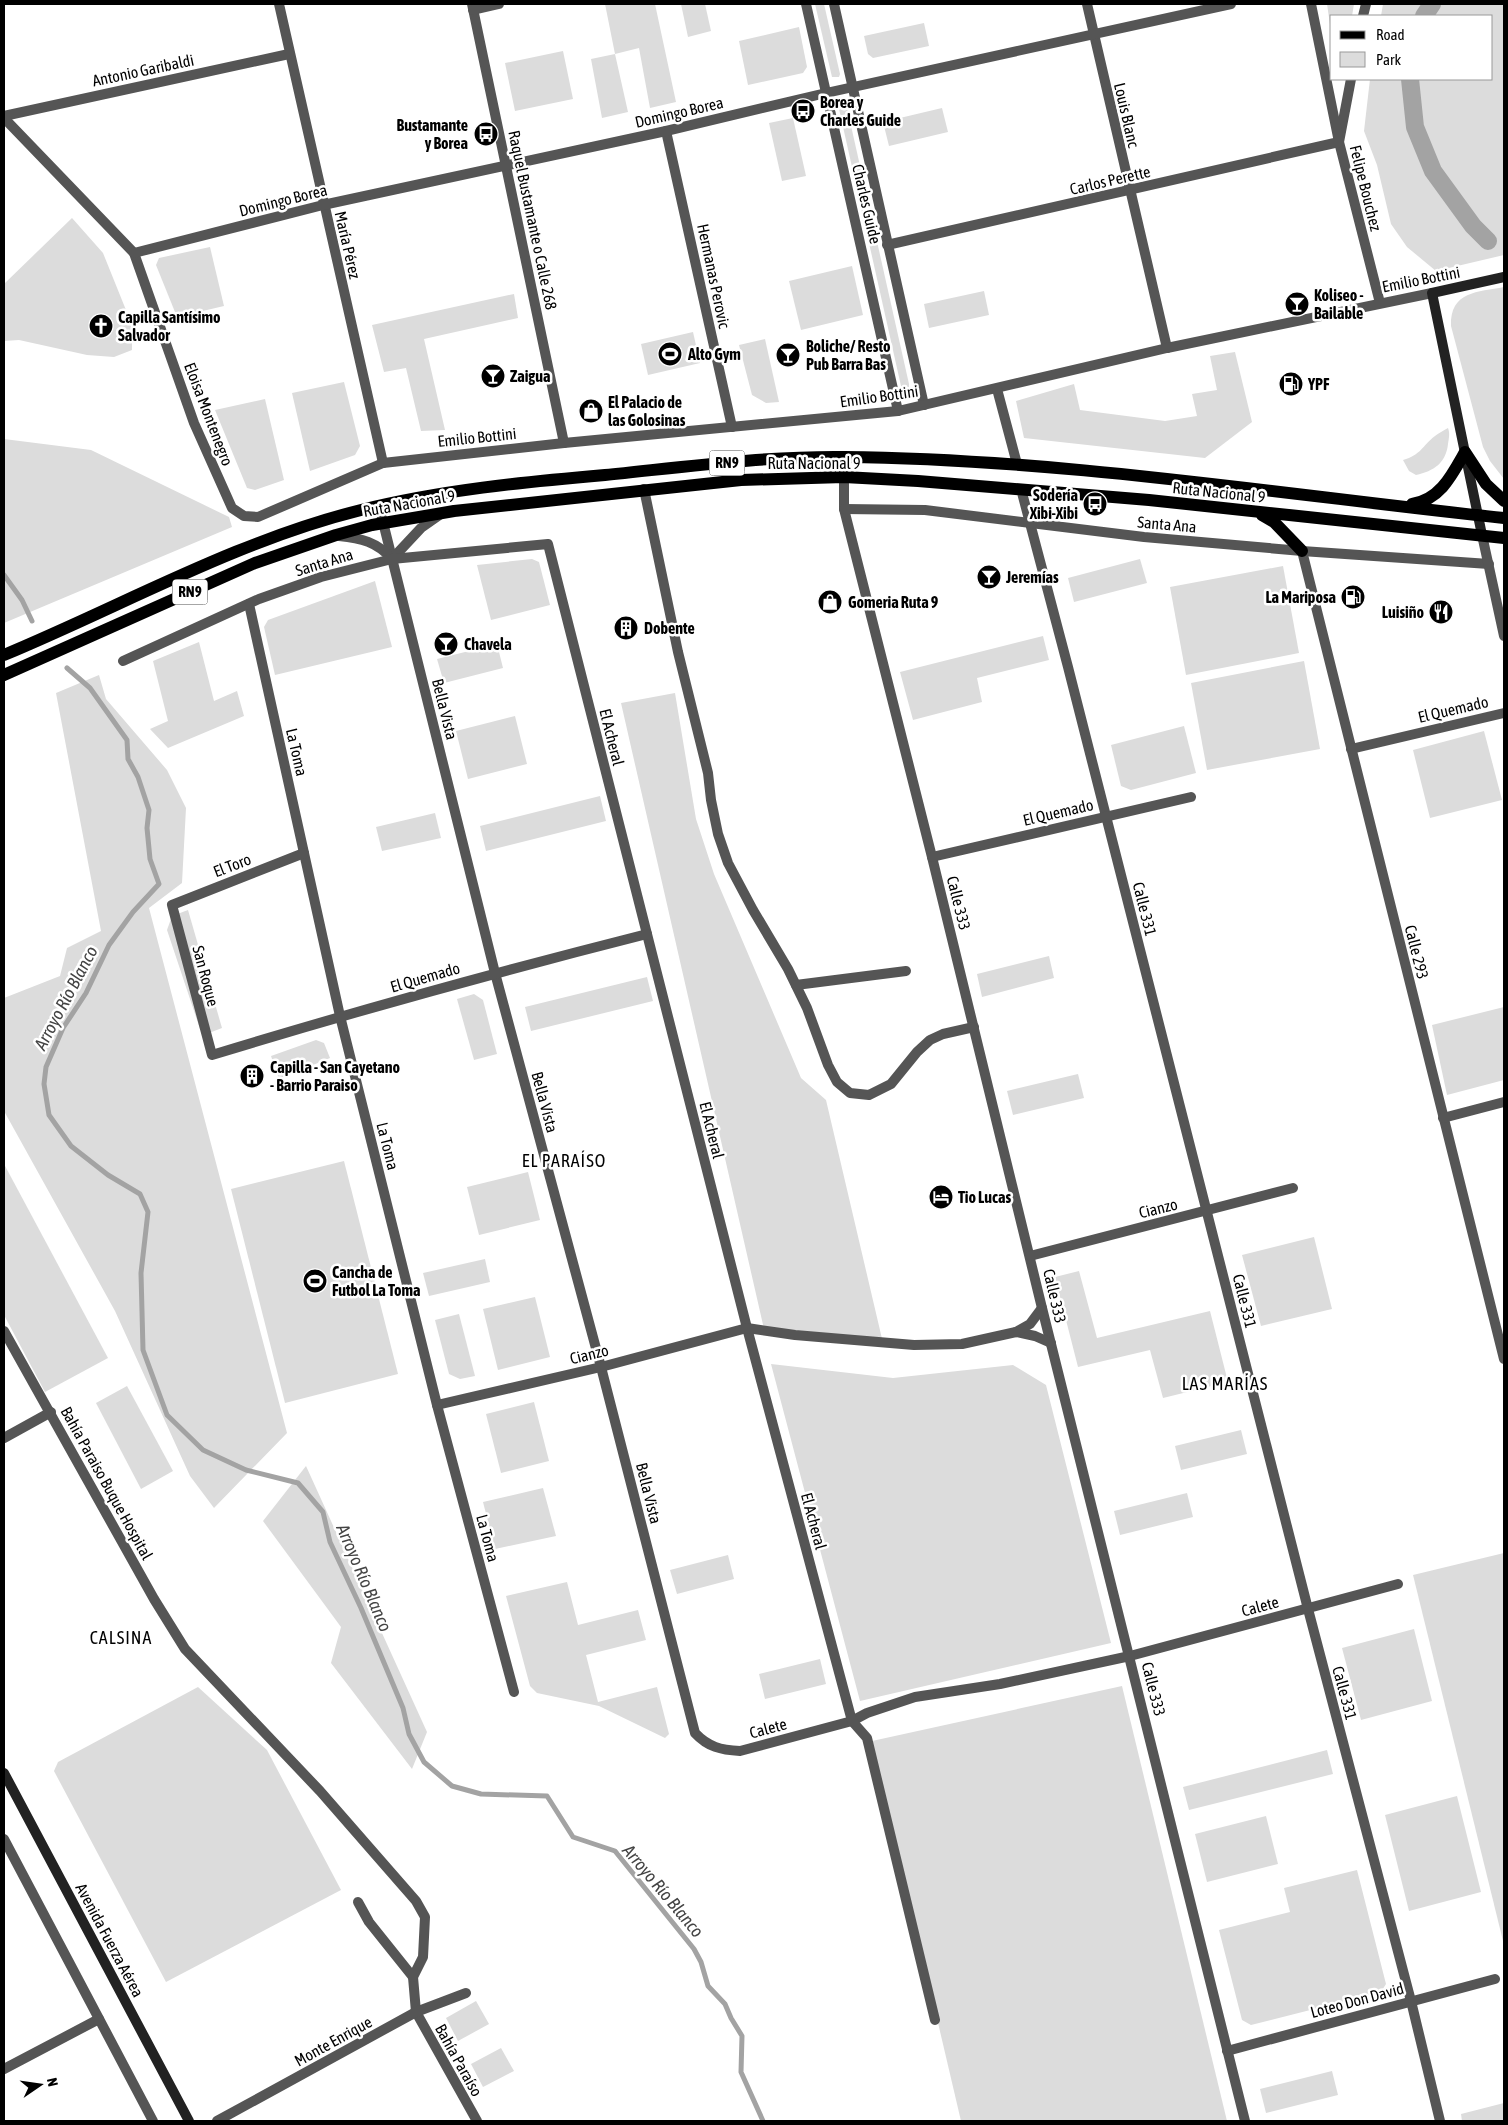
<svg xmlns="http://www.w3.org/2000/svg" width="1508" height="2125" viewBox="0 0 1508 2125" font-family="'Asap Condensed',sans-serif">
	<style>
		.green { fill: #dcdcdc }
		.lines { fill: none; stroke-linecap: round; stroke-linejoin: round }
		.stream { stroke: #a3a3a3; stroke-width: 5 }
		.canal { stroke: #a3a3a3; stroke-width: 18 }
		.street { stroke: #555; stroke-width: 10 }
		.secondary { stroke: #222; stroke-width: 10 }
		.primary { stroke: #000; stroke-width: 12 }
		.labels { text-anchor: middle; stroke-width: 5; stroke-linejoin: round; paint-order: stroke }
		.shield { fill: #fff; stroke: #4c4c4c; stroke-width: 1 }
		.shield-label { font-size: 15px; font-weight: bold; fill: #000 }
		.street-label { font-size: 16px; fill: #000; stroke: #fff }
		.poi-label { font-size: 16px; font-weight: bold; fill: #000; stroke: #fff; text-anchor: start }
		.water-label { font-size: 18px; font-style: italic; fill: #444; stroke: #fff }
		.neighbourhood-label { font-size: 18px; letter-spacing: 1px; fill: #000; stroke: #fff }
	</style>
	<rect width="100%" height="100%" fill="#fff"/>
	<g class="green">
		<path d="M605,4h50l21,98 -26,6 -11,-60 -24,6 13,58 -26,6 -11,-59 24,-5z"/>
		<path d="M681,4h24l6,27 -23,6z"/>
		<path d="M815,4h9l16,70 -1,3h-7z"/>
		<path d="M1327,4h27l-2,12h-20v22z"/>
		<path d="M1383,4h121v251l-68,16 -29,-24 -16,-23 -14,-59 -13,-34 6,-52h122v-63h-111z"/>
		<path d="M924,23l5,23 -56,12 -5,-4 -4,-18z"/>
		<path d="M799,27l8,40 -4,6 -55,12 -9,-44z"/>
		<path d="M563,51l10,48 -58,12 -10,-48z"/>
		<path d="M843,97l2,2 64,285v3l-6,1 -2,-2 -64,-286z"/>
		<path d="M942,108l6,24 -59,14 -6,-24z"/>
		<path d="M793,118l13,58 -24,5 -13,-58z"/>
		<path d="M72,218l31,35 25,62 4,16v19l-18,7 -27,-2 -68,-15 -15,1v-57z"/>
		<path d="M210,247l14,59 -47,11 -21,-52 3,-7z"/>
		<path d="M852,266l11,49 -62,15 -12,-49z"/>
		<path d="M1504,287v192l-14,-18 -7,-14 -32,-121c-1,-35 27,-34 53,-39z"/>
		<path d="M984,291l5,24 -60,13 -5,-24z"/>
		<path d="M514,294l4,24 -94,21 21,91 -24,1 -15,-63 -22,4 -12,-47z"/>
		<path d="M693,332l7,31 -52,12 -7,-31z"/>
		<path d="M765,339l14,63 -13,1 -14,-8 -13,-50z"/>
		<path d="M1235,352l17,70 -47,36 -181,-20 -8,-37 58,-17 6,26 85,11 32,-5 -5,-22 25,-4 -7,-34z"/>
		<path d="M344,382l16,64 -5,9 -45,16 -18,-78z"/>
		<path d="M265,399l19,81 -29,10 -8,-2 -32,-78z"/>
		<path d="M1448,428c2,5 1,10 0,16 -2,19 -14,27 -32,31l-7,-4 -6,-11c18,-5 19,-14 32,-24 4,-3 9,-6 13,-8z"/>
		<path d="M4,439l87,11 138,67 3,10 -228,96z"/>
		<path d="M532,559l7,3 11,43 -59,15 -14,-55z"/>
		<path d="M1140,559l7,24 -73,19 -6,-24z"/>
		<path d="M1283,566l16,87 -113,22 -16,-88z"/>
		<path d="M375,581l17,66 -117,28 -11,-48 4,-7z"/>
		<path d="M1043,636l6,24 -72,18 5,24 -69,18 -13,-48z"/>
		<path d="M199,642l15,59 23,-10 7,25 -76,32 -18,-19 18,-8 -15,-60z"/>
		<path d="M497,644l6,24 -59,15 -7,-24z"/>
		<path d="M1304,661l16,88 -113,21 -16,-87z"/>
		<path d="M99,675l7,24 61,71 19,38 -4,75 -33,25 138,525 -73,75 -24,-32 -75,-165 -111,-200v-113l56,-22 7,-28 34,-17 -45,-238z"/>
		<path d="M675,693l21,126 18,55 87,204 25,22 57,243 -119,-14 -143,-626z"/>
		<path d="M515,716l12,48 -59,15 -12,-48z"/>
		<path d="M1184,726l12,47 -65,17 -10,-4 -10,-41z"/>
		<path d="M1484,731l18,69 -72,18 -17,-68z"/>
		<path d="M600,796l6,25 -120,30 -6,-25z"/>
		<path d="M435,813l6,25 -59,13 -6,-24z"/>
		<path d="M188,910l34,118 -13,5 -9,-4 -33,-99 5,-14z"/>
		<path d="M1049,956l5,22 -72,19 -5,-23z"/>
		<path d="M647,977l6,24 -122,30 -6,-24z"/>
		<path d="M474,994l9,6 14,54 -23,6 -17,-61z"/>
		<path d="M1504,1007v73l-57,15 -15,-70z"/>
		<path d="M316,1040l8,3 6,15 -51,21 -8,-23z"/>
		<path d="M1078,1074l6,24 -71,17 -6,-24z"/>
		<path d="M344,1161l54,213 -113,29 -54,-214z"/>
		<path d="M4,1164l104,194 -63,34 -41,-77z"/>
		<path d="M528,1172l12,48 -61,15 -12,-48z"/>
		<path d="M1314,1237l18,72 -71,17 -19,-71z"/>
		<path d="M485,1259l5,23 -61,14 -6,-23z"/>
		<path d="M1079,1271l18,67 113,-27 18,71 -65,16 -13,-48 -72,17 -23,-90z"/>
		<path d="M535,1297l15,60 -52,13 -15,-61z"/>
		<path d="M459,1314l16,62 -15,3 -11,-5 -14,-54z"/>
		<path d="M771,1364l122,14 120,-13 33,20 65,258 -251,58z"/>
		<path d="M127,1386l46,85 -32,18 -45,-86z"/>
		<path d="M534,1402l15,59 -48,12 -15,-59z"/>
		<path d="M1241,1430l6,24 -66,16 -6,-24z"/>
		<path d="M306,1466l121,266 -15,37 -81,-106 10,-36 -78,-106z"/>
		<path d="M543,1488l13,48 -61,13 -12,-47z"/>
		<path d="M1187,1493l6,24 -73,18 -6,-24z"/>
		<path d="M1504,1553v392l-91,-370z"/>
		<path d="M728,1555l6,24 -57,15 -7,-24z"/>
		<path d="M567,1582l11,43 60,-15 8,30 -60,15 12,47 59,-15 12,47 -4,4 -66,-32 -62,-13 -7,-7 -24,-90z"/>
		<path d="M1414,1629l18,72 -71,19 -19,-72z"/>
		<path d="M820,1659l6,25 -61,15 -6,-25z"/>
		<path d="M1122,1686l105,435h-266l-89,-380z"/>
		<path d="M198,1687l69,63 74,140 -175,92 -112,-211 4,-9z"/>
		<path d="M1327,1750l6,24 -144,36 -6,-23z"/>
		<path d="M1457,1796l24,96 -72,19 -24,-96z"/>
		<path d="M1266,1816l12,48 -71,18 -12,-48z"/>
		<path d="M1357,1870l29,114 -5,8 -130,33 -9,-5 -23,-90 71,-18 -6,-24z"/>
		<path d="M476,2001l13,23 -31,17 -12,-23z"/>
		<path d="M501,2048l13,23 -31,16 -12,-23z"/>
		<path d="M1332,2071l6,24 -72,18 -6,-24z"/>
		<path d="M1504,2103v18h-42l-1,-7z"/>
	</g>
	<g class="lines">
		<g class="stream">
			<path d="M4,575l18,25 10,21"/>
			<path d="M67,668l23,20 37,52 1,19 10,18 11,33 -2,18 3,31 9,25 -26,28 -24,33 -23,48 -23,35 -17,39 -2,17 5,31 22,31 37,29 32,19 8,18 -7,61 2,77 24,65 36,35 43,20 52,13 25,29 7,30 31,66 42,100 6,26 15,28 28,24 29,8 66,2 26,41 42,14 79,98 7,13 7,24 17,18 6,14 11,18 -1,36 22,49"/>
		</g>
		<g class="canal">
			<path d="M1424,16l8,-12"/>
			<path d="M1410,79l5,48 18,44 40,55 15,15"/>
		</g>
		<g class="street">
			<path d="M279,4l104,459"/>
			<path d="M472,4l92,439"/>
			<path d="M806,4l92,407"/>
			<path d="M834,4l90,401"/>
			<path d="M1087,4l80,344"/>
			<path d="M473,10l26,-6"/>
			<path d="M1363,16l3,-12"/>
			<path d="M1351,79l-12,63 41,161"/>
			<path d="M4,116l285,-62"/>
			<path d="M4,118l130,135 60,170 38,85 12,8 14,1 125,-54 181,-20 334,-32 269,-63 265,-55"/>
			<path d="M666,131l66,296"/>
			<path d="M887,245l452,-103 -28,-138"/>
			<path d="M134,253l189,-48 343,-74 160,-38 405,-89"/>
			<path d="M997,389l20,75"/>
			<path d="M844,477v32l88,348 110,451 203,813"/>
			<path d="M644,489l34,163 30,121 3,27 7,34 10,29 25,47 35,59 19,39 21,57 9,17 13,11 19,2 22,-11 26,-32 13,-12 13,-6 31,-7"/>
			<path d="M1021,489l47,178 240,942 103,392 29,120"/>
			<path d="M379,506l116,467 106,394 94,366c13,14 26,17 45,18l112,-30 15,-8 48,-16 85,-13 130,-28 268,-72"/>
			<path d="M844,509l81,1 219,27 158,14 187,13"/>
			<path d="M1482,535l22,101"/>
			<path d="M339,536c22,2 38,6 53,23l29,-31 20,-14"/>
			<path d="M1302,551l202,808"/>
			<path d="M249,604l91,412 97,389 77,287"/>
			<path d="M123,661l136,-62 62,-22 71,-18 156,-15 199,784 105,393 15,17 68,282"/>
			<path d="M1351,749l153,-36"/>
			<path d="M304,853l-132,52 40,150c144,-44 289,-84 435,-121"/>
			<path d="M932,857l259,-60"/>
			<path d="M796,985l110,-14"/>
			<path d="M1443,1118l61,-16"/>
			<path d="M1030,1256l263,-68"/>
			<path d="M4,1331l150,268 31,50 135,142 96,110 9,16 -2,40 -10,20 3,35 61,109"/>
			<path d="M1016,1332l19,4 16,7"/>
			<path d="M437,1405l164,-38 146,-39 48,7 119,10 48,-1 54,-12 14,-8 12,-16"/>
			<path d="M4,1438l47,-26"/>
			<path d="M4,1839l149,282"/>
			<path d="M358,1902l11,20 44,55"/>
			<path d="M1227,2051l268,-72"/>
			<path d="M4,2069l95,-50"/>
			<path d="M217,2121l199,-109 50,-19"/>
		</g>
		<g class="secondary">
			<path d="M1482,535l-50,-242 72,-16"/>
			<path d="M4,1773l185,348"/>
		</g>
		<g class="primary">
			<path d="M1412,504c28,-4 40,-29 53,-52l21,32 18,17"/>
			<path d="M1262,515l12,7 28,29"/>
			<path d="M4,655c118,-49 232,-114 357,-145 80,-20 163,-28 244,-35 79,-8 159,-19 239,-18 221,2 441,38 660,61"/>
			<path d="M4,675l251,-112 81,-28 36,-10 82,-14 287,-31 103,-3 74,4 231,19 355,38"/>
		</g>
	</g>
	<defs>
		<symbol id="bus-disc" viewBox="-11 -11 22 22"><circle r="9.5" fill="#000" stroke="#fff"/><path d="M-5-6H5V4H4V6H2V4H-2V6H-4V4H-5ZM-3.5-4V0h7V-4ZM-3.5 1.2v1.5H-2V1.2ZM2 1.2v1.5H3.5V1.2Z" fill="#fff"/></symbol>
		<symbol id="bar-disc" viewBox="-11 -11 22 22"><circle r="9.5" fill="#000" stroke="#fff"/><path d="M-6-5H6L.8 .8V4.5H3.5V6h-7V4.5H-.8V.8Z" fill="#fff"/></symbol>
		<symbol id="church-disc" viewBox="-11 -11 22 22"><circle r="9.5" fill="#000" stroke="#fff"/><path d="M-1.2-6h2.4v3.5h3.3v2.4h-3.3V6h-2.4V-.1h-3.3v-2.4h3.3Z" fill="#fff"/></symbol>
		<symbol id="stadium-disc" viewBox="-11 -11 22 22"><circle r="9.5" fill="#000" stroke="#fff"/><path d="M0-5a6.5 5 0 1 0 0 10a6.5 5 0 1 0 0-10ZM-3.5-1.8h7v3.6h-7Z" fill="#fff"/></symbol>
		<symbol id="fuel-disc" viewBox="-11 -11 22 22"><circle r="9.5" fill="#000" stroke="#fff"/><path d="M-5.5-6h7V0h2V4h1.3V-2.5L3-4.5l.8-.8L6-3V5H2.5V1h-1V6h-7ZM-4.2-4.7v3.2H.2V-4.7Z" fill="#fff"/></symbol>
		<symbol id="shop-disc" viewBox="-11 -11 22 22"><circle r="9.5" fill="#000" stroke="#fff"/><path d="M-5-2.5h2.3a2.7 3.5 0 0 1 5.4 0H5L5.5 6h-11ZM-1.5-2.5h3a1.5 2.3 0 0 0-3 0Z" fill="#fff"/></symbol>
		<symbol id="restaurant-disc" viewBox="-11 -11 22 22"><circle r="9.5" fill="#000" stroke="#fff"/><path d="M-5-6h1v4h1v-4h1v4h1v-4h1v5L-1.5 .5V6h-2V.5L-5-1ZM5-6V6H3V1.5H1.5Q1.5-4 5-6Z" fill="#fff"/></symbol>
		<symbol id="building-disc" viewBox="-11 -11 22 22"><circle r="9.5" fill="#000" stroke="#fff"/><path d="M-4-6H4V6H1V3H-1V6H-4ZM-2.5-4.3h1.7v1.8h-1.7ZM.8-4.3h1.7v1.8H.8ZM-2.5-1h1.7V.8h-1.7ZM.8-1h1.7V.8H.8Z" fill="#fff"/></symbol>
		<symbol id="hotel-disc" viewBox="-11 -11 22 22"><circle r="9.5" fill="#000" stroke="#fff"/><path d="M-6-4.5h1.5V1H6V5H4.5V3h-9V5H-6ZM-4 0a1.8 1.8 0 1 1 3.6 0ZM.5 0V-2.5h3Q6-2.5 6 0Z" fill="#fff"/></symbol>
	</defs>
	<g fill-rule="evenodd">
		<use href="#bus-disc" x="789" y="97" width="28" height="28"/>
		<use href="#bus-disc" x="472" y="120" width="28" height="28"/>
		<use href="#bar-disc" x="1283" y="290" width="28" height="28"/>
		<use href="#church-disc" x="87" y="312" width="28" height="28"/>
		<use href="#stadium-disc" x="656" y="340" width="28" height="28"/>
		<use href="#bar-disc" x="774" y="341" width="28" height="28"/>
		<use href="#bar-disc" x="479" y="362" width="28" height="28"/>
		<use href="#fuel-disc" x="1277" y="370" width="28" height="28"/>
		<use href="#shop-disc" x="577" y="397" width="28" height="28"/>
		<use href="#bus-disc" x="1081" y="490" width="28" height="28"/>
		<use href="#bar-disc" x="975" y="563" width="28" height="28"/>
		<use href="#fuel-disc" x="1339" y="583" width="28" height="28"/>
		<use href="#shop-disc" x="816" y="588" width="28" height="28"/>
		<use href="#restaurant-disc" x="1427" y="598" width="28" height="28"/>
		<use href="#building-disc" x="612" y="614" width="28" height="28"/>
		<use href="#bar-disc" x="432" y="630" width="28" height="28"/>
		<use href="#building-disc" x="238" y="1062" width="28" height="28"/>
		<use href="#hotel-disc" x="927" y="1183" width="28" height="28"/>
		<use href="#stadium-disc" x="301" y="1267" width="28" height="28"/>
	</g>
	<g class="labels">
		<g class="shield">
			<rect x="709.5" y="450.5" width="35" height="25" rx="4"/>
			<rect x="172.5" y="579.5" width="35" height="25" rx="4"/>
		</g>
		<g class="shield-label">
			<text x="727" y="468">RN9</text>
			<text x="190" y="597">RN9</text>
		</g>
		<g class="street-label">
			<text transform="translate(143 70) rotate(-12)" y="6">Antonio Garibaldi</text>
			<text transform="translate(679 112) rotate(-13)" y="6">Domingo Borea</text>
			<text transform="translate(1127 115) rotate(77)" y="6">Louis Blanc</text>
			<text transform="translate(1110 180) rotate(-13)" y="6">Carlos Perette</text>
			<text transform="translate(1366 188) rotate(76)" y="6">Felipe Bouchez</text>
			<text transform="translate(283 200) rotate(-14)" y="6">Domingo Borea</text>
			<text transform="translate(867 204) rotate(77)" y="6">Charles Guide</text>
			<text transform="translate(533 220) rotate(78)" y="6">Raquel Bustamante o Calle 268</text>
			<text transform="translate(348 245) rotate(77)" y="6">María Pérez</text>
			<text transform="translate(714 276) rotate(78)" y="6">Hermanas Perovic</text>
			<text transform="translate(1421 279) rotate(-11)" y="6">Emilio Bottini</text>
			<text transform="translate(879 396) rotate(-8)" y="6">Emilio Bottini</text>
			<text transform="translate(209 414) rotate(69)" y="6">Eloisa Montenegro</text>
			<text transform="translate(477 437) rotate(-6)" y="6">Emilio Bottini</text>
			<text x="814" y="469">Ruta Nacional 9</text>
			<text transform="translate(1219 492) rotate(6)" y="6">Ruta Nacional 9</text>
			<text transform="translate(409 503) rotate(-10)" y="6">Ruta Nacional 9</text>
			<text transform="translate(1167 524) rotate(5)" y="6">Santa Ana</text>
			<text transform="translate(324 562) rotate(-17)" y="6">Santa Ana</text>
			<text transform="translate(445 709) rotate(76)" y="6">Bella Vista</text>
			<text transform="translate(1453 709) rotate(-13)" y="6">El Quemado</text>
			<text transform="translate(612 737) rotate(76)" y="6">El Acheral</text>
			<text transform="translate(297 752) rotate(77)" y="6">La Toma</text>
			<text transform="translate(1058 812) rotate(-13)" y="6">El Quemado</text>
			<text transform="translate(232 865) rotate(-21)" y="6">El Toro</text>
			<text transform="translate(959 903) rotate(76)" y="6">Calle 333</text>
			<text transform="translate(1145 909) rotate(76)" y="6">Calle 331</text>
			<text transform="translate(1417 952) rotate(76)" y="6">Calle 293</text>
			<text transform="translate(206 976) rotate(75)" y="6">San Roque</text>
			<text transform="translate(425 977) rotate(-16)" y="6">El Quemado</text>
			<text transform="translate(545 1102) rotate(75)" y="6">Bella Vista</text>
			<text transform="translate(712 1130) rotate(76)" y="6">El Acheral</text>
			<text transform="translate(388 1146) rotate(76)" y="6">La Toma</text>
			<text transform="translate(1158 1208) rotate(-14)" y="6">Cianzo</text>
			<text transform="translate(1055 1296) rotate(77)" y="6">Calle 333</text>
			<text transform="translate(1245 1301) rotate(76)" y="6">Calle 331</text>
			<text transform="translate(589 1354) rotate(-14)" y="6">Cianzo</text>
			<text transform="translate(107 1483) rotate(61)" y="6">Bahía Paraiso Buque Hospital</text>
			<text transform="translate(649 1493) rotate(76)" y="6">Bella Vista</text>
			<text transform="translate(814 1521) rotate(75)" y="6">El Acheral</text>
			<text transform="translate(488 1538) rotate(75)" y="6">La Toma</text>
			<text transform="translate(1260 1606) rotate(-15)" y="6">Calete</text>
			<text transform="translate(1154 1689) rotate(76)" y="6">Calle 333</text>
			<text transform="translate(1345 1693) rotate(75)" y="6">Calle 331</text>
			<text transform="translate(768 1728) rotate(-15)" y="6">Calete</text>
			<text transform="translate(110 1940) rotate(62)" y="6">Avenida Fuerza Aérea</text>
			<text transform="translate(1357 2000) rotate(-15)" y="6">Loteo Don David</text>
			<text transform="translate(333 2041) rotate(-29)" y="6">Monte Enrique</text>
			<text transform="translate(459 2060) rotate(61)" y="6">Bahía Paraíso</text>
		</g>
		<g class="poi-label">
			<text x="820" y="108">Borea y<tspan x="820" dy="18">Charles Guide</tspan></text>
			<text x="468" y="131" text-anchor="end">Bustamante<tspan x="468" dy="18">y Borea</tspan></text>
			<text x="1314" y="301">Koliseo -<tspan x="1314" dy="18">Bailable</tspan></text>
			<text x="118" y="323">Capilla Santísimo<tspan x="118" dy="18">Salvador</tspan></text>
			<text x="806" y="352">Boliche/ Resto<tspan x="806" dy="18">Pub Barra Bas</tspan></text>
			<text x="688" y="360">Alto Gym</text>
			<text x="510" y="382">Zaigua</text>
			<text x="1308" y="390">YPF</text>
			<text x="608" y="408">El Palacio de<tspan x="608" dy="18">las Golosinas</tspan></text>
			<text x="1078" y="501" text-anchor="end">Sodería<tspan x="1078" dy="18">Xibi-Xibi</tspan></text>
			<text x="1006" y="583">Jeremías</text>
			<text x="1336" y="603" text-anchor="end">La Mariposa</text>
			<text x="848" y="608">Gomeria Ruta 9</text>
			<text x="1424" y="618" text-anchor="end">Luisiño</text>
			<text x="644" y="634">Dobente</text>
			<text x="464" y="650">Chavela</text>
			<text x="270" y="1073">Capilla - San Cayetano<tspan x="270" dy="18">- Barrio Paraiso</tspan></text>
			<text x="958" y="1203">Tio Lucas</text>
			<text x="332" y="1278">Cancha de<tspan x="332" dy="18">Futbol La Toma</tspan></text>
		</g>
		<g class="water-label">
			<text transform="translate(66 998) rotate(-62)" y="6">Arroyo Río Blanco</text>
			<text transform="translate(364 1578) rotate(67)" y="6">Arroyo Río Blanco</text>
			<text transform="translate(663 1891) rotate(50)" y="6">Arroyo Río Blanco</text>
		</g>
		<g class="neighbourhood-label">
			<text x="564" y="1167">EL PARAÍSO</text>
			<text x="1225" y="1390">LAS MARÍAS</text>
			<text x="121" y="1644">CALSINA</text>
		</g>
	</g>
	<rect width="1508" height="2125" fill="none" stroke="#000000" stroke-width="10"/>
	<rect x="1330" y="15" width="162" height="65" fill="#ffffff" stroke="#999999"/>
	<rect x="1340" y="31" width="25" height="8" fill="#000000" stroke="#999999"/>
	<text x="1376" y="40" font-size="15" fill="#000000">Road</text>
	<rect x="1340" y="52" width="25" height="15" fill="#dcdcdc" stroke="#999999"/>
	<text x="1376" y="65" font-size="15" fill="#000000">Park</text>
	<g transform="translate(40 2085) rotate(77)" stroke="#ffffff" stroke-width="4" paint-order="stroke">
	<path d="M0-4L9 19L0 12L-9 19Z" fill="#000000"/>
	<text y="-8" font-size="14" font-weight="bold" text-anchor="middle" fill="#000000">N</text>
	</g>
</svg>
